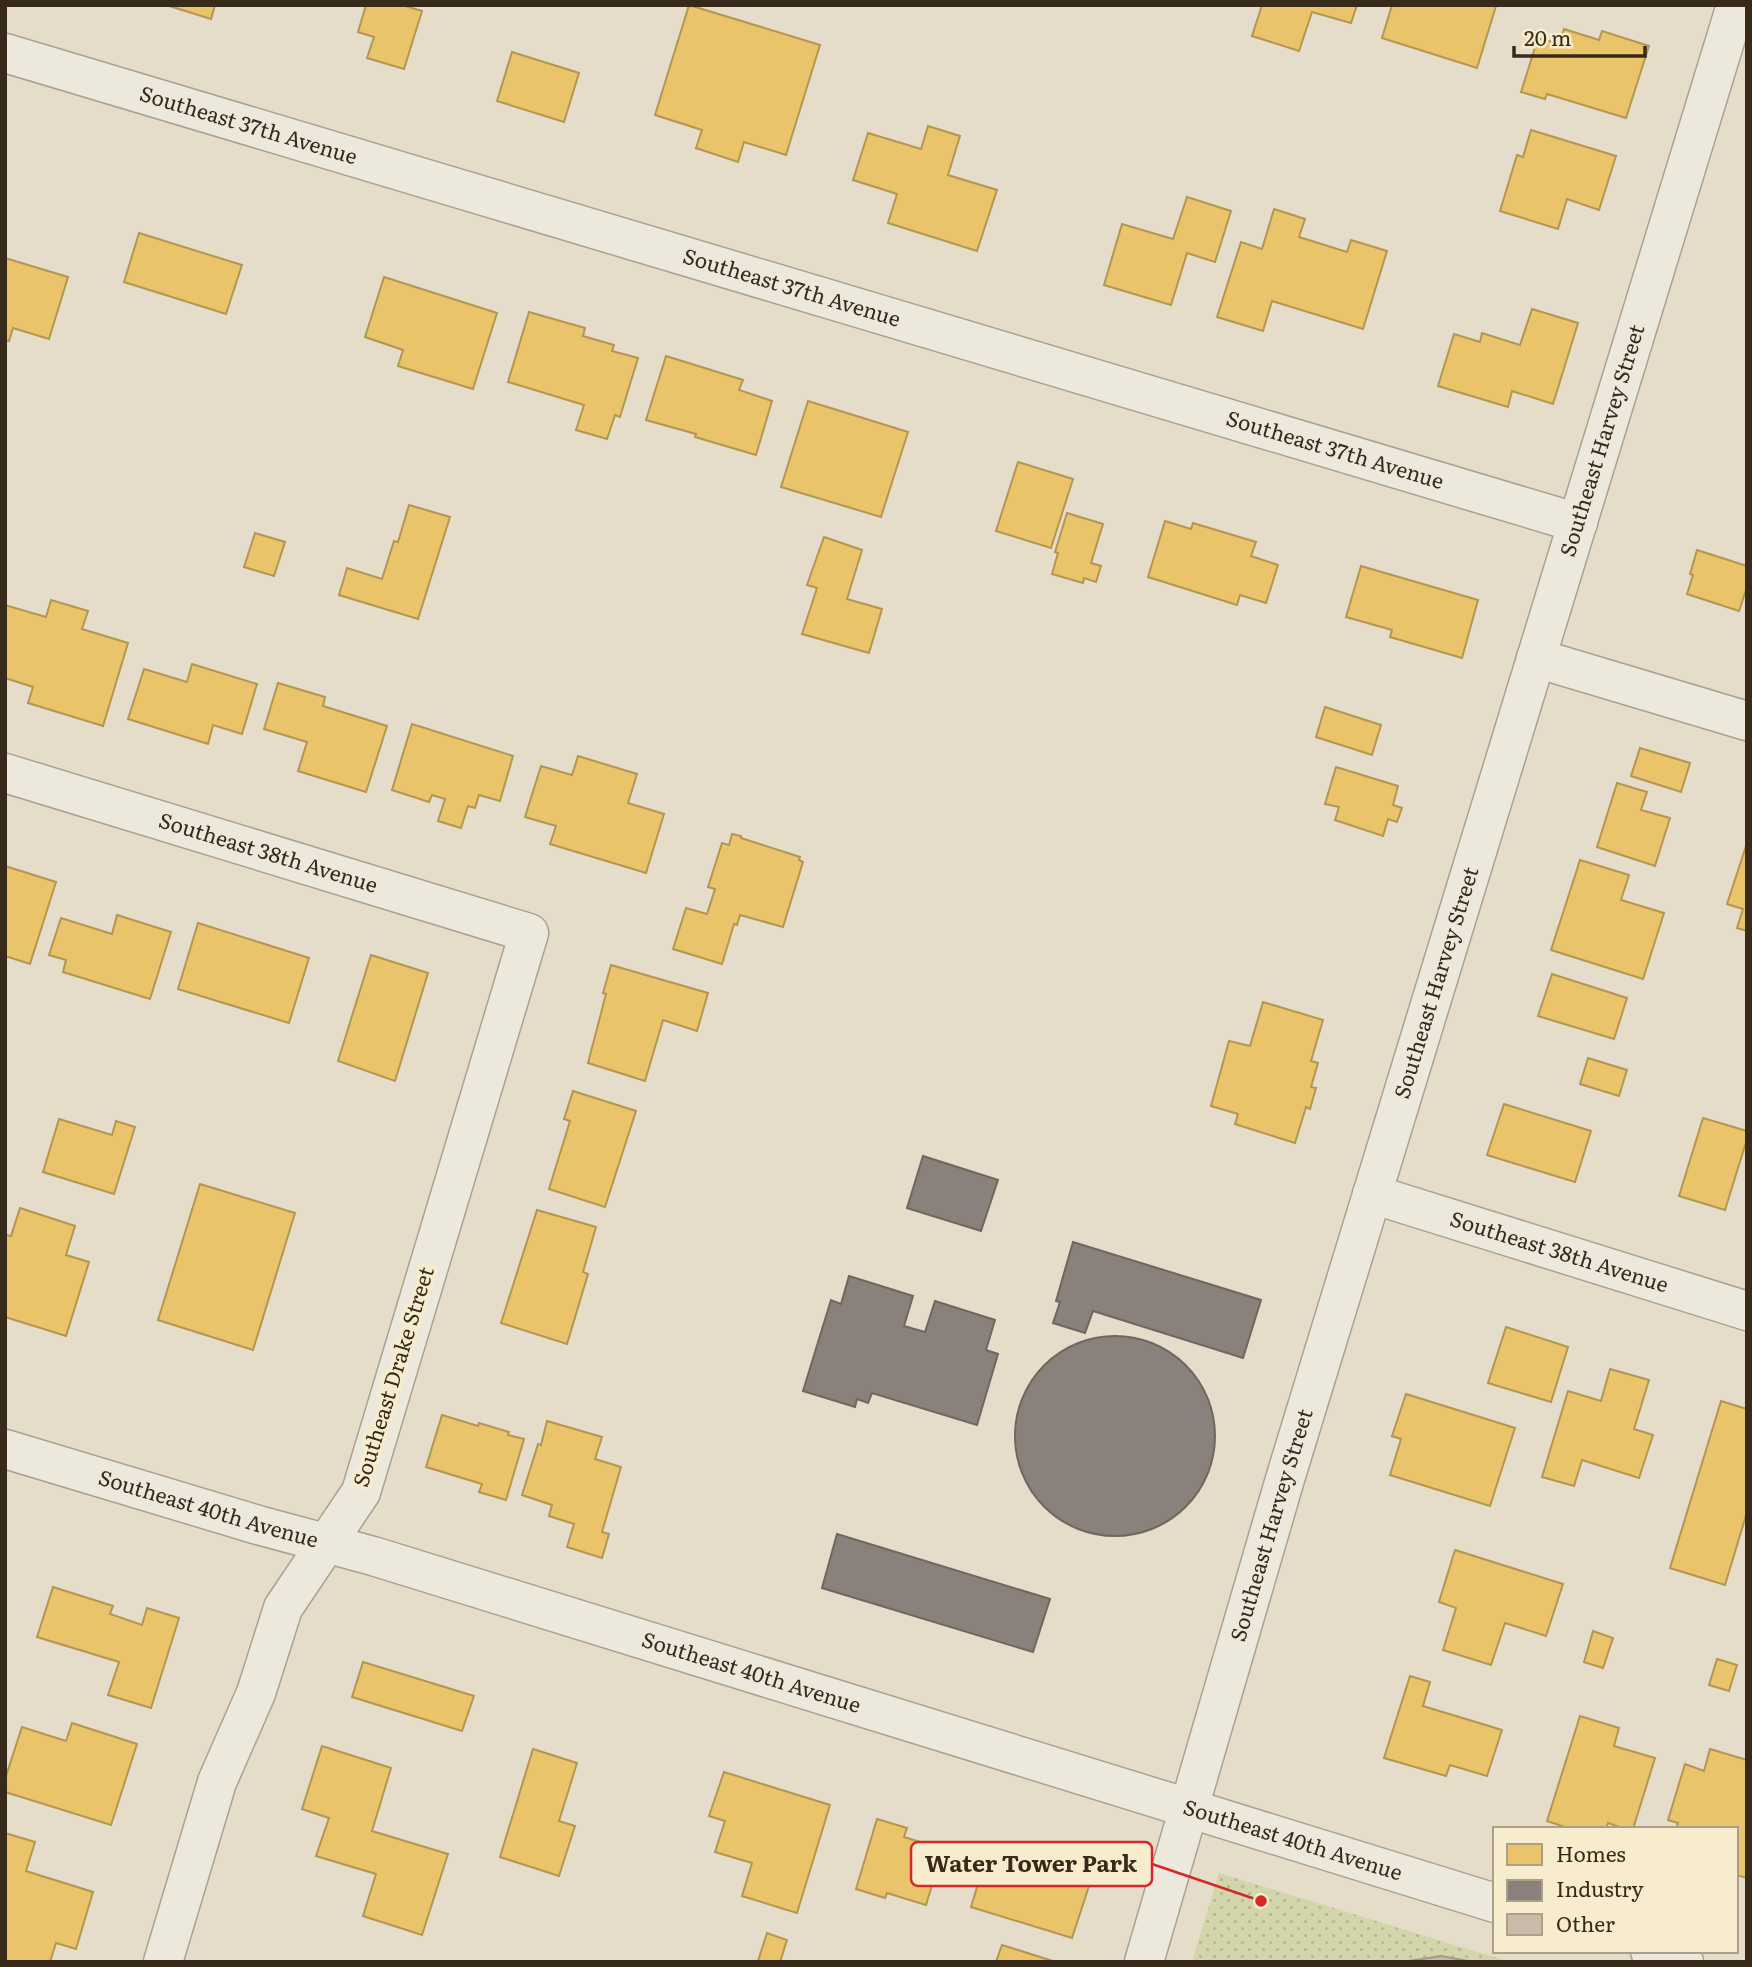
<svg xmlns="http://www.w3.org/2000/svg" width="1752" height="1967" viewBox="0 0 1752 1967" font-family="Literata,serif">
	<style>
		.park { fill: url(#park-dots) }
		.homes { fill: #e9c46a; stroke: #b49652; stroke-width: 2 }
		.industry { fill: #8a817c; stroke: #71675f; stroke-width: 2 }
		.building { fill: #c8bbaa; stroke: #a59989; stroke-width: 2 }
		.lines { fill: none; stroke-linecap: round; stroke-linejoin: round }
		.minor-casing { stroke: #a9a293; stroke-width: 41 }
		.minor { stroke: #ede8dc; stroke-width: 38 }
		.labels { text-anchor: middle; stroke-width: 7; stroke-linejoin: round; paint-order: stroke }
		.street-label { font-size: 21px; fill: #382a1b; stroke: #f7edce }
		.leader { fill: none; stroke: #d62828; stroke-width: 2.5 }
		.callout-dot { fill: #d62828; stroke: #f7edce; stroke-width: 2.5 }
		.callout { fill: #f7edce; stroke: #d62828; stroke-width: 2.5 }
		.callout-label { font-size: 23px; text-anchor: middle; font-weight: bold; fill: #382a1b }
	</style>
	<defs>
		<pattern id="park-dots" width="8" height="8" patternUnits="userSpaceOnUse" patternTransform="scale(1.75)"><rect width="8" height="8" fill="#d3d5ab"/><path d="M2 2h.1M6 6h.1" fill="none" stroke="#b6b793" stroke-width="1.8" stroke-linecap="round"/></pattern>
	</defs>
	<rect width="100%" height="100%" fill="#e5ddc9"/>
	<path class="park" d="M1219,1873l291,89h-318z"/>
	<g class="homes">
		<path d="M166,5h49l-4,14z"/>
		<path d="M366,5h36l20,6 -18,58 -37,-11 7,-21 -16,-5z"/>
		<path d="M689,5l131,40 -34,110 -42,-13 -6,20 -42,-14 6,-18 -47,-15z"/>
		<path d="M1262,5h95l-6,18 -39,-11 -13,39 -47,-15z"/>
		<path d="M1392,5l104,1 -19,62 -95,-30z"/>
		<path d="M1564,29l35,11 3,-9 47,15 -23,72 -79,-24 -2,5 -24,-7 17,-54 21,6z"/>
		<path d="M512,52l67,21 -15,49 -67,-21z"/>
		<path d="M928,126l32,10 -12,39 49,15 -20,61 -89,-28 9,-29 -44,-14 15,-47 53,16z"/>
		<path d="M1531,130l85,26 -17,54 -32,-11 -9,30 -58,-18 17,-56 6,2z"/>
		<path d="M1187,197l44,14 -16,51 -28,-9 -16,52 -67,-20 18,-61 51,15z"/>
		<path d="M1274,209l31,10 -6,18 48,15 4,-12 36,11 -24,78 -91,-28 -9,30 -46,-14 24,-75 21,7z"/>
		<path d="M139,233l103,32 -16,49 -102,-32z"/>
		<path d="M5,258l63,19 -19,62 -36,-11 -4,13 -4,-1z"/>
		<path d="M384,277l113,36 -24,76 -75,-23 5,-16 -38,-13z"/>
		<path d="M1532,309l46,14 -25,81 -41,-13 -4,16 -70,-21 16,-52 26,8 2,-9 38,12z"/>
		<path d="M529,312l56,16 -2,8 31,9 -2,6 26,7 -18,59 -5,-2 -8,24 -31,-9 8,-25 -76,-23z"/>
		<path d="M666,356l77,24 -4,10 33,11 -16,54 -61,-18 1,-3 -50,-14z"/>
		<path d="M808,401l100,31 -27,85 -100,-30z"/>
		<path d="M1018,462l55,17 -22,69 -55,-17z"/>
		<path d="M409,505l41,12 -32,102 -79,-24 8,-27 35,11 12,-38 4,1z"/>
		<path d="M1067,513l36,11 -12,39 10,3 -5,16 -12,-4 -1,5 -31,-9 6,-21 -3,-1z"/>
		<path d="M1165,521l26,8 2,-6 63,19 -5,14 27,9 -12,38 -26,-8 -3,10 -89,-28z"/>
		<path d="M255,533l30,9 -11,34 -30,-9z"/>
		<path d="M824,537l38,13 -15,49 35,10 -13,44 -67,-19 15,-46 -10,-3z"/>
		<path d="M1697,550l50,16v21l-8,24 -52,-17 6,-19 -3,-1z"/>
		<path d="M1361,566l117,34 -16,58 -72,-21 2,-7 -46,-13z"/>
		<path d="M51,600l37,11 -6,18 46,14 -25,83 -75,-23 5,-16 -28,-9v-73l41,12z"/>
		<path d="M192,664l65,20 -15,50 -29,-9 -5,19 -80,-25 16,-50 43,13z"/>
		<path d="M278,683l47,14 -2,9 64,20 -21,66 -68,-21 9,-29 -43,-13z"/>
		<path d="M1325,707l56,18 -9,30 -56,-18z"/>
		<path d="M412,724l101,32 -13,45 -21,-6 -4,13 -7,-2 -7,22 -23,-7 7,-22 -13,-4 -3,7 -37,-12z"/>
		<path d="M1640,748l50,15 -9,29 -50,-16z"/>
		<path d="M578,756l59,18 -9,29 36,11 -18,59 -96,-29 6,-18 -31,-9 16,-51 31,9z"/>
		<path d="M1336,767l62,19 -5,19 9,3 -5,14 -9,-3 -5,17 -48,-16 4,-13 -14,-3z"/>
		<path d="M1617,783l30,9 -6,18 29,8 -15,48 -58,-19z"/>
		<path d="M732,834l9,2v2l59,19 -1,3 4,2 -20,65 -43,-12 -3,10 -3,-1 -12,40 -49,-15 13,-41 21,6 8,-25 -7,-2 14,-44 7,2z"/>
		<path d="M1747,843v88l-10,-3 6,-19 -16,-5z"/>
		<path d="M1580,860l49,15 -8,25 43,13 -21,66 -92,-29z"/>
		<path d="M5,866l51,16 -26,82 -25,-8z"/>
		<path d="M117,915l54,17 -21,67 -87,-27 3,-12 -17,-5 12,-37 51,16z"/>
		<path d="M198,923l111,35 -20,65 -111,-34z"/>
		<path d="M371,955l57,18 -33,108 -57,-20z"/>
		<path d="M611,965l97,28 -11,38 -34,-11 -18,61 -57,-18 18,-69 -3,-1z"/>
		<path d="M1552,974l75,24 -13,41 -76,-23z"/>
		<path d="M1263,1002l60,18 -12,41 7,2 -7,24 5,1 -6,21 -4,-2 -11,36 -60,-19 3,-10 -27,-8 18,-65 21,5z"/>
		<path d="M1588,1058l39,12 -8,26 -39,-12z"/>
		<path d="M573,1091l63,20 -31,96 -56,-18 21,-68 -6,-2z"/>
		<path d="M1504,1104l87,27 -16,51 -88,-27z"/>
		<path d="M1703,1118l44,13v8l-22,71 -46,-14z"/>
		<path d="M59,1119l53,16 4,-14 19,6 -21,67 -71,-22z"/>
		<path d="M200,1184l95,29 -42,137 -95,-30z"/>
		<path d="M20,1208l55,18 -9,29 23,7 -23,74 -61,-19v-82l6,1z"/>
		<path d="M537,1210l59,17 -13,45 5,2 -21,70 -66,-21z"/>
		<path d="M1506,1327l62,20 -17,55 -63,-19z"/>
		<path d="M1610,1369l39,11 -15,49 19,6 -14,43 -57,-18 -8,26 -32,-9 26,-86 33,10z"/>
		<path d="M1406,1394l109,34 -25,78 -100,-31 11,-36 -9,-3z"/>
		<path d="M1721,1401l26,8v103l-22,73 -55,-17z"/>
		<path d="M442,1415l36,11 1,-3 30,9 -1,3 16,4 -18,61 -27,-8 3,-8 -56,-17z"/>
		<path d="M547,1421l55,16 -7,22 26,8 -19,65 7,2 -7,24 -35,-11 7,-23 -25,-8 3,-11 -30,-10 16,-51 3,1z"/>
		<path d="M1455,1550l108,34 -17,52 -41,-13 -14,42 -48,-15 13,-42 -17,-6z"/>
		<path d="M53,1587l60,19 -3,8 32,11 5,-17 32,10 -28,90 -43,-13 11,-33 -82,-25z"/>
		<path d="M1593,1631l20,7 -10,30 -19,-6z"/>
		<path d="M1717,1659l20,6 -8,26 -20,-6z"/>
		<path d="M363,1662l111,34 -12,35 -110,-34z"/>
		<path d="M1410,1676l20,6 -7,24 79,24 -15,46 -37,-11 -4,11 -62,-18z"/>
		<path d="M1580,1716l39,12 -5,18 41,12 -22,71h-8l-17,-6 -2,6h-35l-24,-8z"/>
		<path d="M72,1723l65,21 -26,81 -106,-33v-13l17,-52 44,14z"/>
		<path d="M322,1746l69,22 -19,63 76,23 -26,81 -59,-19 13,-42 -60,-18 13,-38 -27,-9z"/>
		<path d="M533,1749l44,14 -18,58 16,5 -16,50 -59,-19z"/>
		<path d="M1710,1749l37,11v118l-11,-3v-46h-60l2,-6 -10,-3 17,-56 19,7z"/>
		<path d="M724,1772l106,33 -33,108 -55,-17 10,-33 -37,-11 10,-31 -16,-5z"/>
		<path d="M877,1819l30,9 -3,9 39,12 -17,56 -39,-12 -2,5 -29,-9z"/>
		<path d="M5,1833l30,9 -9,29 67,21 -17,57 -20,-6 -6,19h-45z"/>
		<path d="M987,1854l102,32 -17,52 -101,-31z"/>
		<path d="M767,1933l20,7 -7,22 -22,-1z"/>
		<path d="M1002,1945l54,17h-60z"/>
	</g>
	<g class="industry">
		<path d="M923,1156l75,24 -17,51 -74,-23z"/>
		<path d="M1073,1242l188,58 -18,58 -150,-47 -8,22 -32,-10 7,-21 -4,-1z"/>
		<path d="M849,1276l64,20 -9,30 21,6 10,-31 60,19 -9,30 12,4 -21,71 -105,-32 -4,10 -11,-4 -2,8 -52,-16 28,-91 10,4z"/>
		<circle cx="1115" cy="1436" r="100"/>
		<path d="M837,1534l213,65 -17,53 -211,-64z"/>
	</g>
	<path class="building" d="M1441,1956l32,6h-65l1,-1z"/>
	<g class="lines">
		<defs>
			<g id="minor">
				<path id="s1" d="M5,53l1573,470"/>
				<path d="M1536,658l211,63"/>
				<path id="s2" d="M5,773l524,160 -168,559 -78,116 -27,85 -39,89 -54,180"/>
				<path id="s3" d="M1372,1194l375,117"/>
				<path id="s4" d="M5,1449l253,76 115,31 1122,347"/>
				<path d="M1650,1951l34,11"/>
				<path id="s5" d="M1144,1962l141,-483 451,-1474"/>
			</g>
		</defs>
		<use href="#minor" class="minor-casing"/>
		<use href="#minor" class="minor"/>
	</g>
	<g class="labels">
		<g class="street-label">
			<text dy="7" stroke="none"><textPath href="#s1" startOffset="254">Southeast 37th Avenue</textPath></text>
			<text dy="7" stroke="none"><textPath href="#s1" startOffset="821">Southeast 37th Avenue</textPath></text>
			<text dy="7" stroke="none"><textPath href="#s5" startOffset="1589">Southeast Harvey Street</textPath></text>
			<text dy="7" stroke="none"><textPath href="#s1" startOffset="1388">Southeast 37th Avenue</textPath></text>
			<text dy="7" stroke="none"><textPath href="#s2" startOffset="275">Southeast 38th Avenue</textPath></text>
			<text dy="7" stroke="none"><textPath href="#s5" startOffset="1022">Southeast Harvey Street</textPath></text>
			<text dy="7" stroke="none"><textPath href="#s3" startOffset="196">Southeast 38th Avenue</textPath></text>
			<text transform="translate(394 1377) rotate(-73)" y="7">Southeast Drake Street</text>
			<text dy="7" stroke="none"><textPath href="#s4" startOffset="212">Southeast 40th Avenue</textPath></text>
			<text dy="7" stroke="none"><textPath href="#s5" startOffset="455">Southeast Harvey Street</textPath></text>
			<text dy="7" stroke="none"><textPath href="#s4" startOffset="779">Southeast 40th Avenue</textPath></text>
			<text dy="7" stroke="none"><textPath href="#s4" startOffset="1346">Southeast 40th Avenue</textPath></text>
		</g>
	</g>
	<path class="leader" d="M1261 1901L1152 1864"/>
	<circle class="callout-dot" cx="1261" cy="1901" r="7"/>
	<rect class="callout" x="911" y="1842" width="241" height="44" rx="7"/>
	<g class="callout-label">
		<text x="1031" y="1872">Water Tower Park</text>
	</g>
	<rect width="1752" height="1967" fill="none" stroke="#382a1b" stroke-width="14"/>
	<rect x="1493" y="1827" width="245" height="126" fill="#f7edce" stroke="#ab9f86" stroke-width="2"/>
	<rect x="1507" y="1844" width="35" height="21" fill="#e9c46a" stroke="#ab9f86" stroke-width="2"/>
	<text x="1556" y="1862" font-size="21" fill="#382a1b">Homes</text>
	<rect x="1507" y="1880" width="35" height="21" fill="#8a817c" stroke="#ab9f86" stroke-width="2"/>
	<text x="1556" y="1897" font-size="21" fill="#382a1b">Industry</text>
	<rect x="1507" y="1914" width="35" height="21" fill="#c8bbaa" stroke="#ab9f86" stroke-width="2"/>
	<text x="1556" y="1932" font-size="21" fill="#382a1b">Other</text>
	<path d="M1514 46v10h131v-10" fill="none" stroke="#382a1b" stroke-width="3.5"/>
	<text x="1524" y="46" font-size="21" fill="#382a1b" stroke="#f7edce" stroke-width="5" paint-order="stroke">20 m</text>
</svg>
